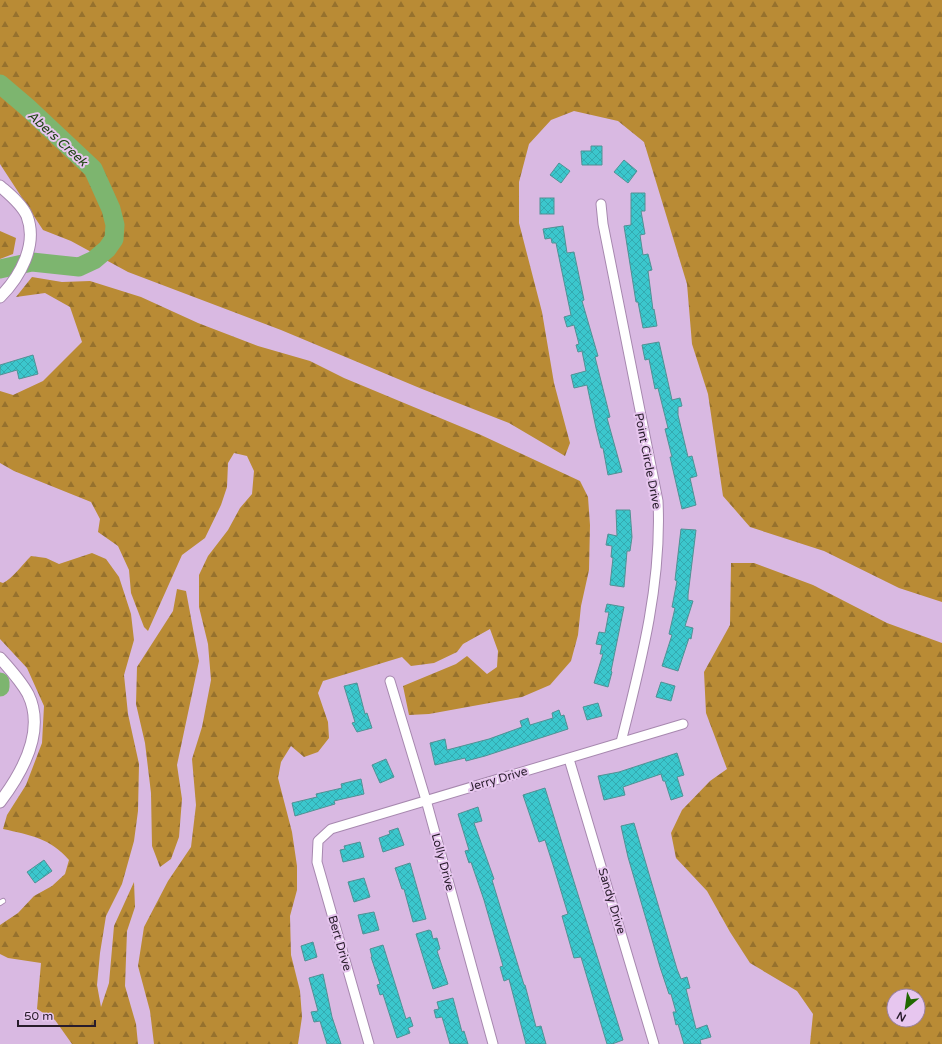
<svg xmlns="http://www.w3.org/2000/svg" width="942" height="1044" viewBox="0 0 942 1044" font-family="'Varela Round',sans-serif">
	<style>
		.forest { fill: url(#forest-firs); fill-rule: evenodd }
		.lines { fill: none; stroke-linecap: round; stroke-linejoin: round }
		.river { stroke: #7db56f; stroke-width: 19 }
		.building { fill: url(#building-cross-hatch); stroke: #519194 }
		.service-casing { stroke: #a788af; stroke-width: 6 }
		.minor-casing { stroke: #a788af; stroke-width: 11 }
		.tertiary-casing { stroke: #a788af; stroke-width: 13 }
		.service { stroke: #fff; stroke-width: 4.5 }
		.minor { stroke: #fff; stroke-width: 9 }
		.tertiary { stroke: #fff; stroke-width: 11 }
		.labels { text-anchor: middle; stroke-width: 4; stroke-linejoin: round; paint-order: stroke }
		.street-label { font-size: 12px; fill: #281c2b; stroke: #e7c6ef }
		.water-label { font-size: 13px; font-style: italic; fill: #1e4413; stroke: #e7c6ef }
	</style>
	<defs>
		<pattern id="forest-firs" width="22" height="20" patternUnits="userSpaceOnUse"><rect width="22" height="20" fill="#b98b35"/><path d="M5 1l3.5 6h-7zM16 11l3.5 6h-7z" fill="#96712d"/></pattern>
		<pattern id="building-cross-hatch" width="8" height="8" patternUnits="userSpaceOnUse"><rect width="8" height="8" fill="#3bc7cd"/><path d="M0 0l8 8M0 8l8-8" fill="none" stroke="#34aab0"/></pattern>
	</defs>
	<rect width="100%" height="100%" fill="#d9b9e2"/>
	<g class="forest">
		<path d="M0,0h942v602l-43,-14 -75,-37 -74,-24 -27,-31 -15,-102 -16,-50 -5,-60 -43,-142 -26,-21 -44,-10 -23,9 -22,24 -10,38v41l23,89 12,71 16,60 -5,13 -56,-33 -87,-34 -141,-59 -153,-58 -57,-31 -28,-11 -43,-66z"/>
		<path d="M0,231l16,7 -3,16 -13,5z"/>
		<path d="M32,277l30,5 28,-1 51,16 57,26 60,23 52,15 34,17 137,57 99,46 8,16 2,28 -1,45 -8,36 -3,29 -7,26 -21,24 -28,12 -93,17 -20,1 -6,-29 53,-22 11,-8 20,18 10,-7 1,-16 -8,-22 -27,15 -6,8 -23,11 -23,3 -9,-9 -79,24 -5,12 10,29 1,16 -11,14 -14,5 -13,-11 -10,16 -3,16 14,54 5,34v24l-7,26 1,39 9,36 2,26 -4,27h-144l-4,-33 -12,-45 6,-39 24,-46 23,-34 5,-42 -4,-46 10,-32 9,-47 -3,-36 -9,-37v-32l9,-19 20,-26 12,-22 12,-14 2,-23 -7,-15 -13,-3 -6,10 -1,24 -6,18 -16,33 -23,17 -34,76 -4,-4 -13,-34 -2,-23 -11,-24 -20,-14 2,-13 -9,-17 -77,-31 -14,-8v-72l13,4 30,-14 39,-39 -12,-35 -25,-14 -29,4z"/>
		<path d="M92,553l14,6 13,18 12,37 3,26 -10,35 4,39 11,50 -1,47 -4,30 -12,43 -16,32 -6,37 -3,32 4,22 8,-24 5,-57 20,-44 1,25 -8,24 -2,55 11,38 2,20h-66l-17,-24 -18,-11 4,-46 -33,-5 -8,-4v-29l18,-12 16,-17 18,-10 13,-12 4,-14c-19,-22 -39,-25 -66,-31l4,-14 19,-30 16,-42 2,-37 -17,-38 -27,-29v-57l3,1c9,-4 20,-19 28,-27l15,2 13,6z"/>
		<path d="M731,563h23l59,22 74,38 55,20v401h-132l3,-30 -16,-23 -47,-28 -20,-31 -23,-41 -31,-33 -5,-25 11,-23 28,-29 17,-12 -21,-56 -2,-41 26,-47zM894,996h24v24h-24z"/>
		<path d="M177,589l9,2 13,70 -22,104 5,34 -3,38 -8,22 -11,8 -8,-21 -1,-53 -6,-50 -9,-39 1,-37 36,-56z"/>
	</g>
	<g class="lines">
		<g class="river">
			<path d="M0,84l27,23 66,62 18,40 4,16 -1,14 -7,10 -13,11 -15,7 -47,-5 -32,7"/>
			<path d="M0,682v5"/>
		</g>
	</g>
	<g class="building">
		<path d="M591,146h11v19h-20l-1,-14h10z"/>
		<path d="M624,160l13,11 -9,12 -14,-11z"/>
		<path d="M559,163l11,8 -9,12 -11,-8z"/>
		<path d="M631,193h14v18h-4l4,23 -5,1 3,20 5,-1 4,16 -4,1 5,39 1,-1 3,17 -14,2 -5,-26h-2l-12,-76 7,-1z"/>
		<rect x="540" y="198" width="14" height="16"/>
		<path d="M563,226l4,27 7,-1 4,19 6,29 -2,1 16,55 -3,1 15,60 -3,1 15,54 -14,3 -5,-27h-2l-5,-20 -9,-43 -13,3 -3,-13 15,-4 -4,-20 -4,1 -2,-7 3,-1 -5,-19 -7,2 -3,-10 7,-2 -15,-72h-4l-1,-5 -6,1 -2,-10z"/>
		<path d="M659,342l13,58 8,-2 2,8 -4,1v8l10,42 4,-1 5,20 -7,2 6,27 -14,4 -12,-52h2l-7,-28 3,-1 -10,-40 -3,1 -6,-30 -4,1 -3,-15z"/>
		<path d="M33,355l5,19 -19,5 -2,-9 -17,5v-10z"/>
		<path d="M616,510h14l2,27 -2,14h-3l-3,36 -14,-2 3,-27 -2,-1 1,-11 -6,-1 2,-11 9,2z"/>
		<path d="M681,529l15,1 -8,65v5l5,1 -8,25 8,2 -2,11 -2,-1 -11,33 -16,-5 10,-31 -3,-1 6,-26 -3,-1 5,-26 -2,-1z"/>
		<path d="M607,604l17,3 -13,64 1,1 -4,15 -14,-4 9,-29h-3l2,-9 -6,-1 3,-12 6,1 4,-21h-4z"/>
		<path d="M661,682l14,4 -4,15 -15,-4z"/>
		<path d="M357,683l8,31 2,-1 5,15 -15,4 -5,-9 3,-1 -11,-36z"/>
		<path d="M598,703l4,13 -15,4 -4,-13z"/>
		<path d="M559,710l2,6 3,-1 4,14 -83,27 -19,5 -1,-3 -30,7 -5,-22 15,-4 2,11 42,-11 33,-12 -2,-6 8,-3 2,7 23,-7 -1,-5z"/>
		<path d="M677,753l7,22 -7,2 6,19 -12,4 -6,-19h-2l-2,-7 -38,13 2,8 -21,5 -6,-24 21,-4z"/>
		<path d="M386,759l8,18 -14,6 -8,-18z"/>
		<path d="M361,779l3,15 -30,7 1,3 -40,12 -3,-13 25,-6 -1,-3 26,-6 -1,-4z"/>
		<path d="M545,788l78,252 -11,4h-5l-26,-87 -7,1 -12,-42 6,-2 -14,-46 -9,-28 -6,2 -16,-47z"/>
		<path d="M478,807l4,14 -8,2 20,56 -2,1 32,105h1l11,42 5,-1 5,18h-20l-17,-65 -5,2 -4,-14 3,-1 -19,-66 -13,-38 -2,1 -4,-12 4,-1 -11,-36z"/>
		<path d="M634,823l43,146 4,10 6,-2 3,11 -4,1 10,40 11,-4 4,12 -11,3 1,4h-17l-6,-20 -2,1 -3,-13h3l-5,-18h-2l-9,-27 -32,-110 -7,-31z"/>
		<path d="M398,828l6,17 -21,7 -4,-14 11,-4 -1,-3z"/>
		<path d="M360,842l4,15 -21,5 -3,-12 5,-1 -1,-3z"/>
		<path d="M44,860l8,11 -17,12 -8,-11z"/>
		<path d="M410,863l16,56 -13,3 -9,-33h-2l-7,-21z"/>
		<path d="M364,878l6,19 -16,5 -6,-20z"/>
		<path d="M374,912l5,18 -16,4 -5,-19z"/>
		<path d="M429,930l2,1 2,8 4,-1 3,11 -3,2 11,33 -15,5 -17,-55z"/>
		<path d="M313,942l4,15 -12,4 -4,-15z"/>
		<path d="M383,945l23,74 4,-2 3,9 -5,2 2,5 -13,5 -14,-44 -3,1 -3,-10 3,-1 -9,-27h1l-2,-8z"/>
		<path d="M323,974l9,43 9,27h-14l-7,-23 -6,1 -3,-10 7,-1 -9,-33z"/>
		<path d="M453,998l9,34 2,-1 4,13h-18l-8,-27 -6,1 -2,-8 5,-1 -2,-7z"/>
	</g>
	<g class="lines">
		<defs>
			<path id="service" d="M0,903l3,-2"/>
			<g id="minor">
				<path d="M601,204l2,20 55,277c4,82 -17,162 -37,241"/>
				<path d="M390,681l36,119 67,244"/>
				<path d="M569,759l85,285"/>
				<path d="M369,1044l-52,-182 1,-21 13,-12 352,-105"/>
			</g>
			<g id="tertiary">
				<path d="M0,186c9,8 22,18 27,30 11,29 -7,61 -27,81"/>
				<path d="M0,658c10,11 21,23 28,36 18,37 -6,79 -28,108"/>
			</g>
		</defs>
		<use href="#service" class="service-casing"/>
		<use href="#minor" class="minor-casing"/>
		<use href="#tertiary" class="tertiary-casing"/>
		<use href="#service" class="service"/>
		<use href="#minor" class="minor"/>
		<use href="#tertiary" class="tertiary"/>
	</g>
	<g class="labels">
		<g class="street-label">
			<text transform="translate(648 461) rotate(79)" y="4">Point Circle Drive</text>
			<text transform="translate(498 779) rotate(-16)" y="4">Jerry Drive</text>
			<text transform="translate(443 862) rotate(75)" y="4">Lolly Drive</text>
			<text transform="translate(612 901) rotate(73)" y="4">Sandy Drive</text>
			<text transform="translate(340 943) rotate(74)" y="4">Bert Drive</text>
		</g>
		<g class="water-label">
			<text transform="translate(58 138) rotate(42)" y="5">Abers Creek</text>
		</g>
	</g>
	<g transform="translate(906 1008) rotate(209)"><circle r="19" fill="#e7c6ef" stroke="#9b82a1"/>
	<path d="M0-3L7 15L0 10L-7 15Z" fill="#206800"/>
	<text y="-6" font-size="11" font-weight="bold" text-anchor="middle" fill="#281c2b">N</text>
	</g>
	<path d="M18 1020v6h77v-6" fill="none" stroke="#281c2b" stroke-width="2"/>
	<text x="24" y="1020" font-size="12" fill="#281c2b" stroke="#e7c6ef" stroke-width="3" paint-order="stroke">50 m</text>
</svg>
